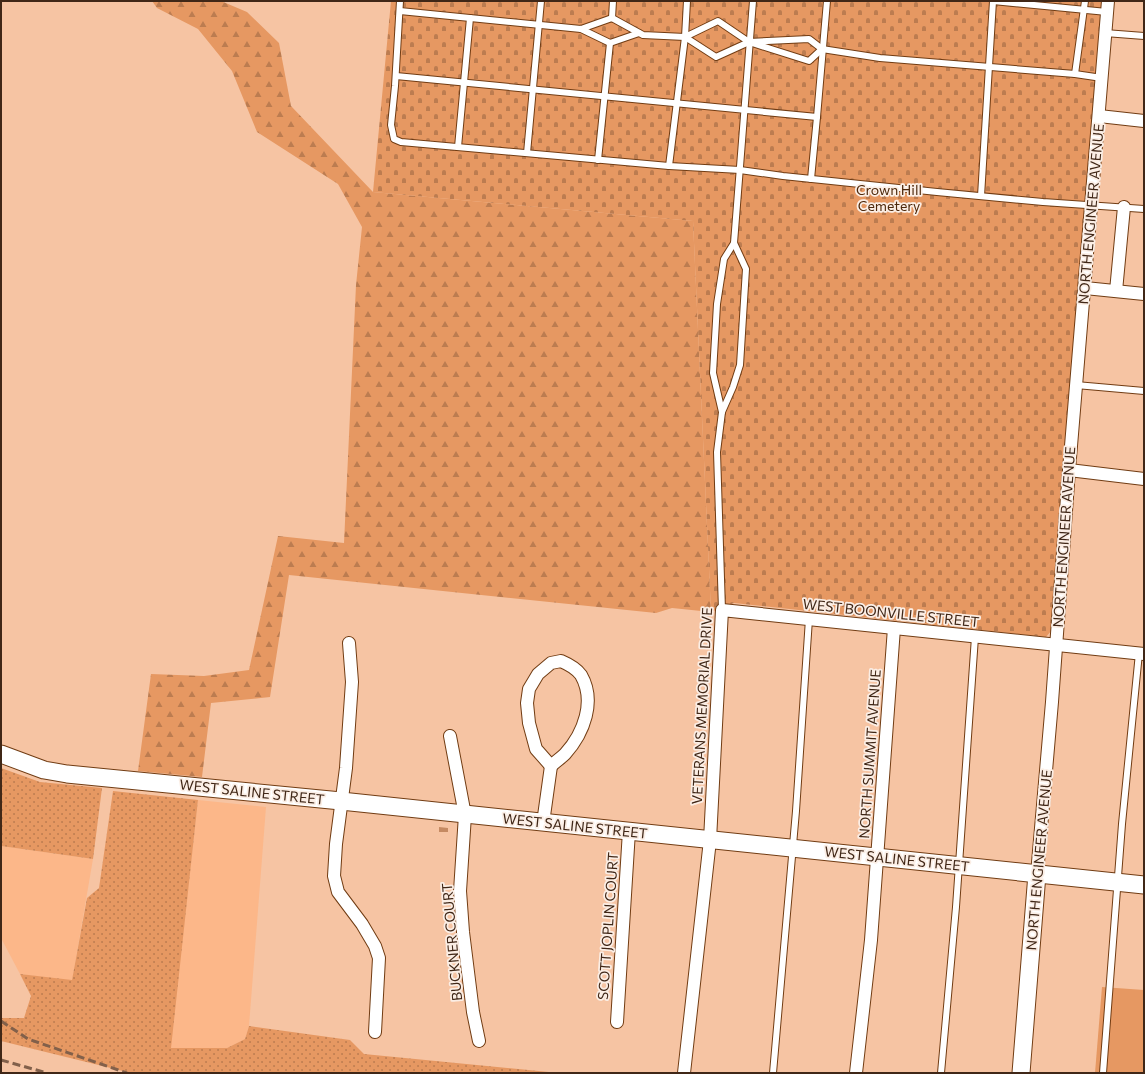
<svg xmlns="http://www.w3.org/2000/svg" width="1145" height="1074" viewBox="0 0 1145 1074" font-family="Commissioner,sans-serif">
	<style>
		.built { fill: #fcb789 }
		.grass { fill: url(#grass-dots) }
		.forest { fill: url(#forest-firs) }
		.cemetery { fill: url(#cemetery-stones) }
		.park { fill: #e69862 }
		.building { fill: #c58a62 }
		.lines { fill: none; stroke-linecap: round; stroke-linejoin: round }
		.lane-casing { stroke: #713c13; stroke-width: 8 }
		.street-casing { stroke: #713c13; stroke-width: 14 }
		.secondary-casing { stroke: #713c13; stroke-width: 19 }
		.lane { stroke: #fff; stroke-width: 6 }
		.street { stroke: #fff; stroke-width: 12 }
		.secondary { stroke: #fff; stroke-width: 17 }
		.rail { stroke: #82604a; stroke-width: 3; stroke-dasharray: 8 4; stroke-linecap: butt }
		.labels { text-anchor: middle; stroke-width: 3.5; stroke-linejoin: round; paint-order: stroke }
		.park-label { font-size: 14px; fill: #4d280b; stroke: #fbeee5 }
		.street-label { font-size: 14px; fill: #402717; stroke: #fbeee5 }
	</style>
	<defs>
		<pattern id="grass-dots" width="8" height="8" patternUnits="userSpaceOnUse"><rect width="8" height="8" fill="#e69862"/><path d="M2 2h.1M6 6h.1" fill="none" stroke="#bc7c50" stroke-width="1.8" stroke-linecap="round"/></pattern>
		<pattern id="forest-firs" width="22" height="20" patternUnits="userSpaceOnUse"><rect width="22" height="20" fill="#e69862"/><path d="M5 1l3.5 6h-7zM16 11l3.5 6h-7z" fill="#bc7c50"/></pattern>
		<pattern id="cemetery-stones" width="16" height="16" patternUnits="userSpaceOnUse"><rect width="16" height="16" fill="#e69862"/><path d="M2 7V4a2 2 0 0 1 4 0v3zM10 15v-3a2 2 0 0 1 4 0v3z" fill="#bc7c50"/></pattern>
	</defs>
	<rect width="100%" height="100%" fill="#f6c4a3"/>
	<g class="built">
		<path d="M198,800l68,7 -17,219 -4,13 -18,9h-57z"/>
		<path d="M1,846l92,13 -21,122 -52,-7 -19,-36z"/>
	</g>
	<g class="grass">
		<path d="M1,768l39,14 62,6 -9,71 -92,-13z"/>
		<path d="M113,791l85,9 -27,248h56l18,-9 4,-13 101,14 14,14 195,19h-428l-130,-32v-23h23l7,-22 -11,-22 52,6 15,-82 12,-10z"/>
	</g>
	<path class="forest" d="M152,1h69l26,11 32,31 12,63 82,86 320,29 18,391 -39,-4 -16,5 -367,-38 -19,122 -59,6 -9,74 -64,-6 13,-97 53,2 45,-6 29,-134 66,7 12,-258 6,-58 -24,-43 -81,-52 -25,-61 -34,-42 -41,-21z"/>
	<path class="cemetery" d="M391,1h711l-50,629 -6,7 -312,-34 -23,9 -18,-391 -320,-29z"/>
	<path class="park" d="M1102,987l42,3v83h-49z"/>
	<path class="building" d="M439,827l9,1v4h-9z"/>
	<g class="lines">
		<defs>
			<g id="lane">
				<path d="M400,1l-5,85 -4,39 3,14 7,3 268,24 71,4 43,6 154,16 106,10 101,7"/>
				<path d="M993,1l114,11"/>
				<path d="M400,11l181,18 31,-11 31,17 42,2 33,-16 31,21 60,-3 13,10 58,9 195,16 27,4"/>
				<path d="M612,18l1,-17"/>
				<path d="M581,29l29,14 29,-10"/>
				<path d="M1105,33l39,3"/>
				<path d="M685,37l31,20 33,-15 60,19 13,-12"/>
				<path d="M1075,74l10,-73"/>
				<path d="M396,76l421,41 10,-116"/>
				<path d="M458,147l12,-129"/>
				<path d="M527,153l14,-152"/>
				<path d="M598,160l12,-117"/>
				<path d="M669,166l16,-129 2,-36"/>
				<path d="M811,179l6,-62"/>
				<path d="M981,196l12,-195"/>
				<path d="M1076,385l68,6"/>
				<path d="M722,412l-9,-39 4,-69 7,-45 10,-16"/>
				<path d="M722,610l-5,-158 5,-40 11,-25 7,-22 6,-96 -12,-26 19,-242"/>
				<path d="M773,1073l23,-262 13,-192"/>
				<path d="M941,1073l15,-166 19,-270"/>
				<path d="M1103,1073l19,-249 17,-171"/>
			</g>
			<g id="street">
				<path d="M1099,116l45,5"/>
				<path d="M1085,288l59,6"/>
				<path d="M1116,291l8,-84"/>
				<path d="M1069,470l75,9"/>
				<path d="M349,643l3,39 -6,86 -10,76 -2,32 4,16 24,32 13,22 4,12 -4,74"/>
				<path d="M561,661c7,3 15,7 20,14 15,26 3,58 -16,79 -4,4 -10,8 -14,12l-15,-17 -7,-26 -2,-20 2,-14 9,-15 13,-11z"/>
				<path d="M450,736l15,79 -5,76 3,41 10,80 6,29"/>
				<path d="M543,823l8,-57"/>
				<path d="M1037,874l15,-172 17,-232 39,-469"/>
				<path d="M617,1022l12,-191"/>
				<path d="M684,1073l26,-233 12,-230 422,44"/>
				<path d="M856,1073l15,-133 23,-312"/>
			</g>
			<g id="secondary">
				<path d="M1,754l43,16 23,4 274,27 803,84"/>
				<path d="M1021,1073l16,-199"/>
			</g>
		</defs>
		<use href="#lane" class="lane-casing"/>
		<use href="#street" class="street-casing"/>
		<use href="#secondary" class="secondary-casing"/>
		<use href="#lane" class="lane"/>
		<use href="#street" class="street"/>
		<use href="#secondary" class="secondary"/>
		<g class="rail">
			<path d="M1,1021l27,18 99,34"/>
			<path d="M1,1060l46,13"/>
		</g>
	</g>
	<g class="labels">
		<g class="park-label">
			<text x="889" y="195">Crown Hill<tspan x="889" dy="16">Cemetery</tspan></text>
		</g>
		<g class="street-label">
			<text transform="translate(1091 214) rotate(-85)" y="5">NORTH ENGINEER AVENUE</text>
			<text transform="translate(1064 537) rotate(-86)" y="5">NORTH ENGINEER AVENUE</text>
			<text transform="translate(891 613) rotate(6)" y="5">WEST BOONVILLE STREET</text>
			<text transform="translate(702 706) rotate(-87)" y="5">VETERANS MEMORIAL DRIVE</text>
			<text transform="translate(870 754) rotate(-86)" y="5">NORTH SUMMIT AVENUE</text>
			<text transform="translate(252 792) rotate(6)" y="5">WEST SALINE STREET</text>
			<text transform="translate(575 826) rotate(6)" y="5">WEST SALINE STREET</text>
			<text transform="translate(897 859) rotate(6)" y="5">WEST SALINE STREET</text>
			<text transform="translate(1039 860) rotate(-85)" y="5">NORTH ENGINEER AVENUE</text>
			<text transform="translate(608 926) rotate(-86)" y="5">SCOTT JOPLIN COURT</text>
			<text transform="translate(452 942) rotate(-95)" y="5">BUCKNER COURT</text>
		</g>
	</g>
	<rect width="1145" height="1074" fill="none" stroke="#402717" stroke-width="4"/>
</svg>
